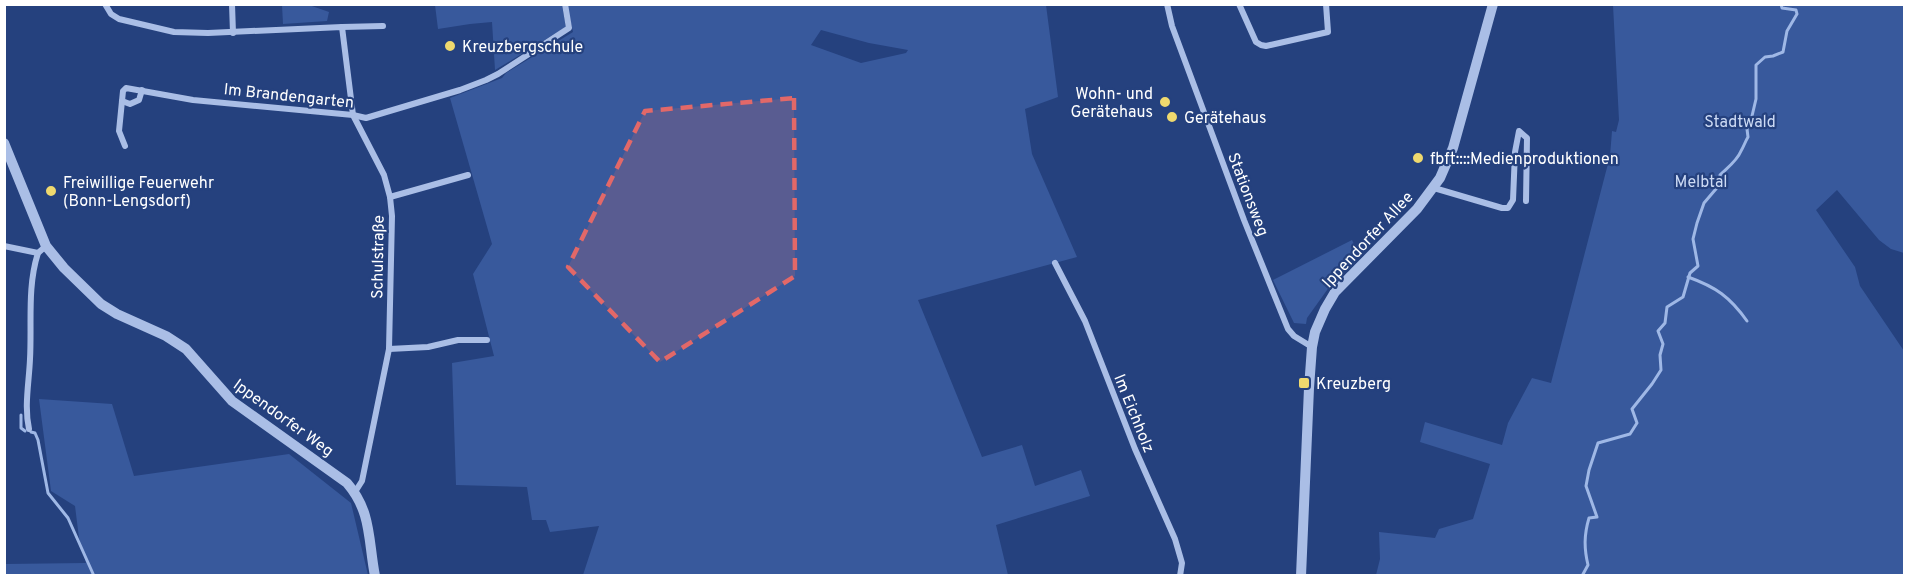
<svg xmlns="http://www.w3.org/2000/svg" width="1909" height="580" viewBox="0 0 1909 580" font-family="Overpass,sans-serif">
	<style>
		.green { fill: #38599c; fill-rule: evenodd }
		.lines { fill: none; stroke-linecap: round; stroke-linejoin: round }
		.stream { stroke: #9fb8e6; stroke-width: 3 }
		.minor { stroke: #aabee6; stroke-width: 6 }
		.tertiary { stroke: #aabee6; stroke-width: 10 }
		.marked { fill: #e26868; fill-opacity: 0.2; stroke: #e26868; stroke-width: 4.5; stroke-dasharray: 12 8; stroke-linejoin: round }
		.poi-dot { fill: #efd96e; stroke: #25417e; stroke-width: 2 }
		.labels { text-anchor: middle; stroke-width: 4.5; stroke-linejoin: round; paint-order: stroke }
		.poi-label { font-size: 16px; fill: #fff; stroke: #25417e; text-anchor: start }
		.street-label { font-size: 16px; fill: #fff; stroke: #25417e }
		.park-label { font-size: 16px; fill: #cddbf5; stroke: #25417e }
	</style>
	<rect width="100%" height="100%" fill="#25417e"/>
	<g class="green">
		<path d="M282,5h27l20,7 -2,9 -44,3z"/>
		<path d="M435,5h127l4,22 -71,43 -3,-48 -22,2 -32,5z"/>
		<path d="M567,5h479l12,92 -33,12 7,45 45,103 -159,43 64,157 40,-12 13,41 46,-16 9,26 -94,29 12,50h-425l16,-49 -49,6 -4,-12h-14l-5,-33 -71,-2 -4,-122 42,-7 -21,-82 19,-30 -42,-146 52,-20 4,-5 67,-41zM821,30l48,13 39,7 -2,3 -45,10 -50,-18z"/>
		<path d="M1613,5h291v248l-13,-4 -12,-9 -42,-50 -21,20 39,57 5,19 44,65v224h-528l4,-16 -1,-27 56,6 4,-9 34,-10 17,-55 -70,-22 5,-20 77,23 6,-22 24,-45 19,5 59,-227 2,-25 4,1 3,-12z"/>
		<path d="M1352,240l3,6 1,10 -19,20 -30,42 -1,6 -12,-1 -21,-43z"/>
		<path d="M39,399l73,5 22,72 155,-22 62,49 17,72h-363v-11l81,-1 -7,-25 -4,-32 -24,-15z"/>
	</g>
	<g class="lines">
		<g class="stream">
			<path d="M1688,277c28,10 42,20 59,44"/>
			<path d="M21,415v13l4,3"/>
			<path d="M31,432l4,1 3,7 10,53 20,25 26,58"/>
			<path d="M1582,576l6,-11c-4,-17 -4,-30 1,-47l8,-1 -11,-31 3,-16 9,-27 32,-9 7,-11 -5,-14 20,-25 9,-14 -1,-15 3,-11 -5,-13 7,-8 2,-16 16,-10 7,-24 8,-7 -5,-27 4,-16 7,-20 17,-20 -1,-8c7,-7 17,-14 21,-24 3,-5 4,-9 7,-14l-1,-8 6,-8 -1,-5 4,-17v-34l9,-8 8,-1 10,-4 4,-21 10,-17 -1,-4 -14,-2 -1,-4"/>
		</g>
		<g class="minor">
			<path d="M105,4l6,10 8,5 55,13 34,1 134,-6 11,88 31,60 6,22 2,19 -3,133 -27,132 -7,11"/>
			<path d="M232,4l1,29"/>
			<path d="M1167,4l5,22 72,194 44,109 6,7 18,11"/>
			<path d="M1239,4l17,38 5,3 5,1 62,-14 -2,-28"/>
			<path d="M342,27l41,-1"/>
			<path d="M122,101l8,3 9,-4 3,-10"/>
			<path d="M125,146l-6,-15 4,-40 3,-3 67,12 160,15 13,3 94,-28 26,-10 12,-6 71,-46 -4,-24"/>
			<path d="M1434,188l68,20h6l5,-8 2,-48 4,-21 8,7 -1,63"/>
			<path d="M390,197l78,-22"/>
			<path d="M4,246l34,7"/>
			<path d="M1055,263l30,58 50,128 40,90 7,24 -2,13"/>
			<path d="M389,349l39,-2 30,-7h29"/>
			<path d="M29,429c-5,-23 0,-46 1,-70 2,-35 -3,-72 8,-106l8,-7"/>
		</g>
		<g class="tertiary">
			<path d="M4,143l42,103 18,22 37,36 16,10 49,22 20,13 46,52 115,82c25,29 21,57 28,93"/>
			<path d="M1301,576l8,-188 3,-41 3,-15 10,-23 10,-17 82,-83 23,-31 13,-30 40,-144"/>
		</g>
	</g>
	<path class="marked" d="M794,98l1,178 -135,86 -92,-95 77,-156z"/>
	<g class="poi-dot">
		<circle cx="450" cy="46" r="6"/>
		<circle cx="1165" cy="102" r="6"/>
		<circle cx="1172" cy="117" r="6"/>
		<circle cx="1418" cy="158" r="6"/>
		<circle cx="51" cy="191" r="6"/>
		<rect x="1298" y="377" width="12" height="12" rx="3"/>
	</g>
	<g class="labels">
		<g class="poi-label">
			<text x="462" y="52">Kreuzbergschule</text>
			<text x="1153" y="99" text-anchor="end">Wohn- und<tspan x="1153" dy="18">Gerätehaus</tspan></text>
			<text x="1184" y="123">Gerätehaus</text>
			<text x="1430" y="164">fbft::::Medienproduktionen</text>
			<text x="63" y="188">Freiwillige Feuerwehr<tspan x="63" dy="18">(Bonn-Lengsdorf)</tspan></text>
			<text x="1316" y="389">Kreuzberg</text>
		</g>
		<g class="street-label">
			<text transform="translate(289 95) rotate(6)" y="6">Im Brandengarten</text>
			<text transform="translate(1249 194) rotate(69)" y="6">Stationsweg</text>
			<text transform="translate(1367 239) rotate(-47)" y="6">Ippendorfer Allee</text>
			<text transform="translate(377 257) rotate(-89)" y="6">Schulstraße</text>
			<text transform="translate(1135 413) rotate(68)" y="6">Im Eichholz</text>
			<text transform="translate(284 417) rotate(36)" y="6">Ippendorfer Weg</text>
		</g>
		<g class="park-label">
			<text x="1740" y="127">Stadtwald</text>
			<text x="1701" y="187">Melbtal</text>
		</g>
	</g>
	<rect width="1909" height="580" fill="none" stroke="#ffffff" stroke-width="12"/>
</svg>
